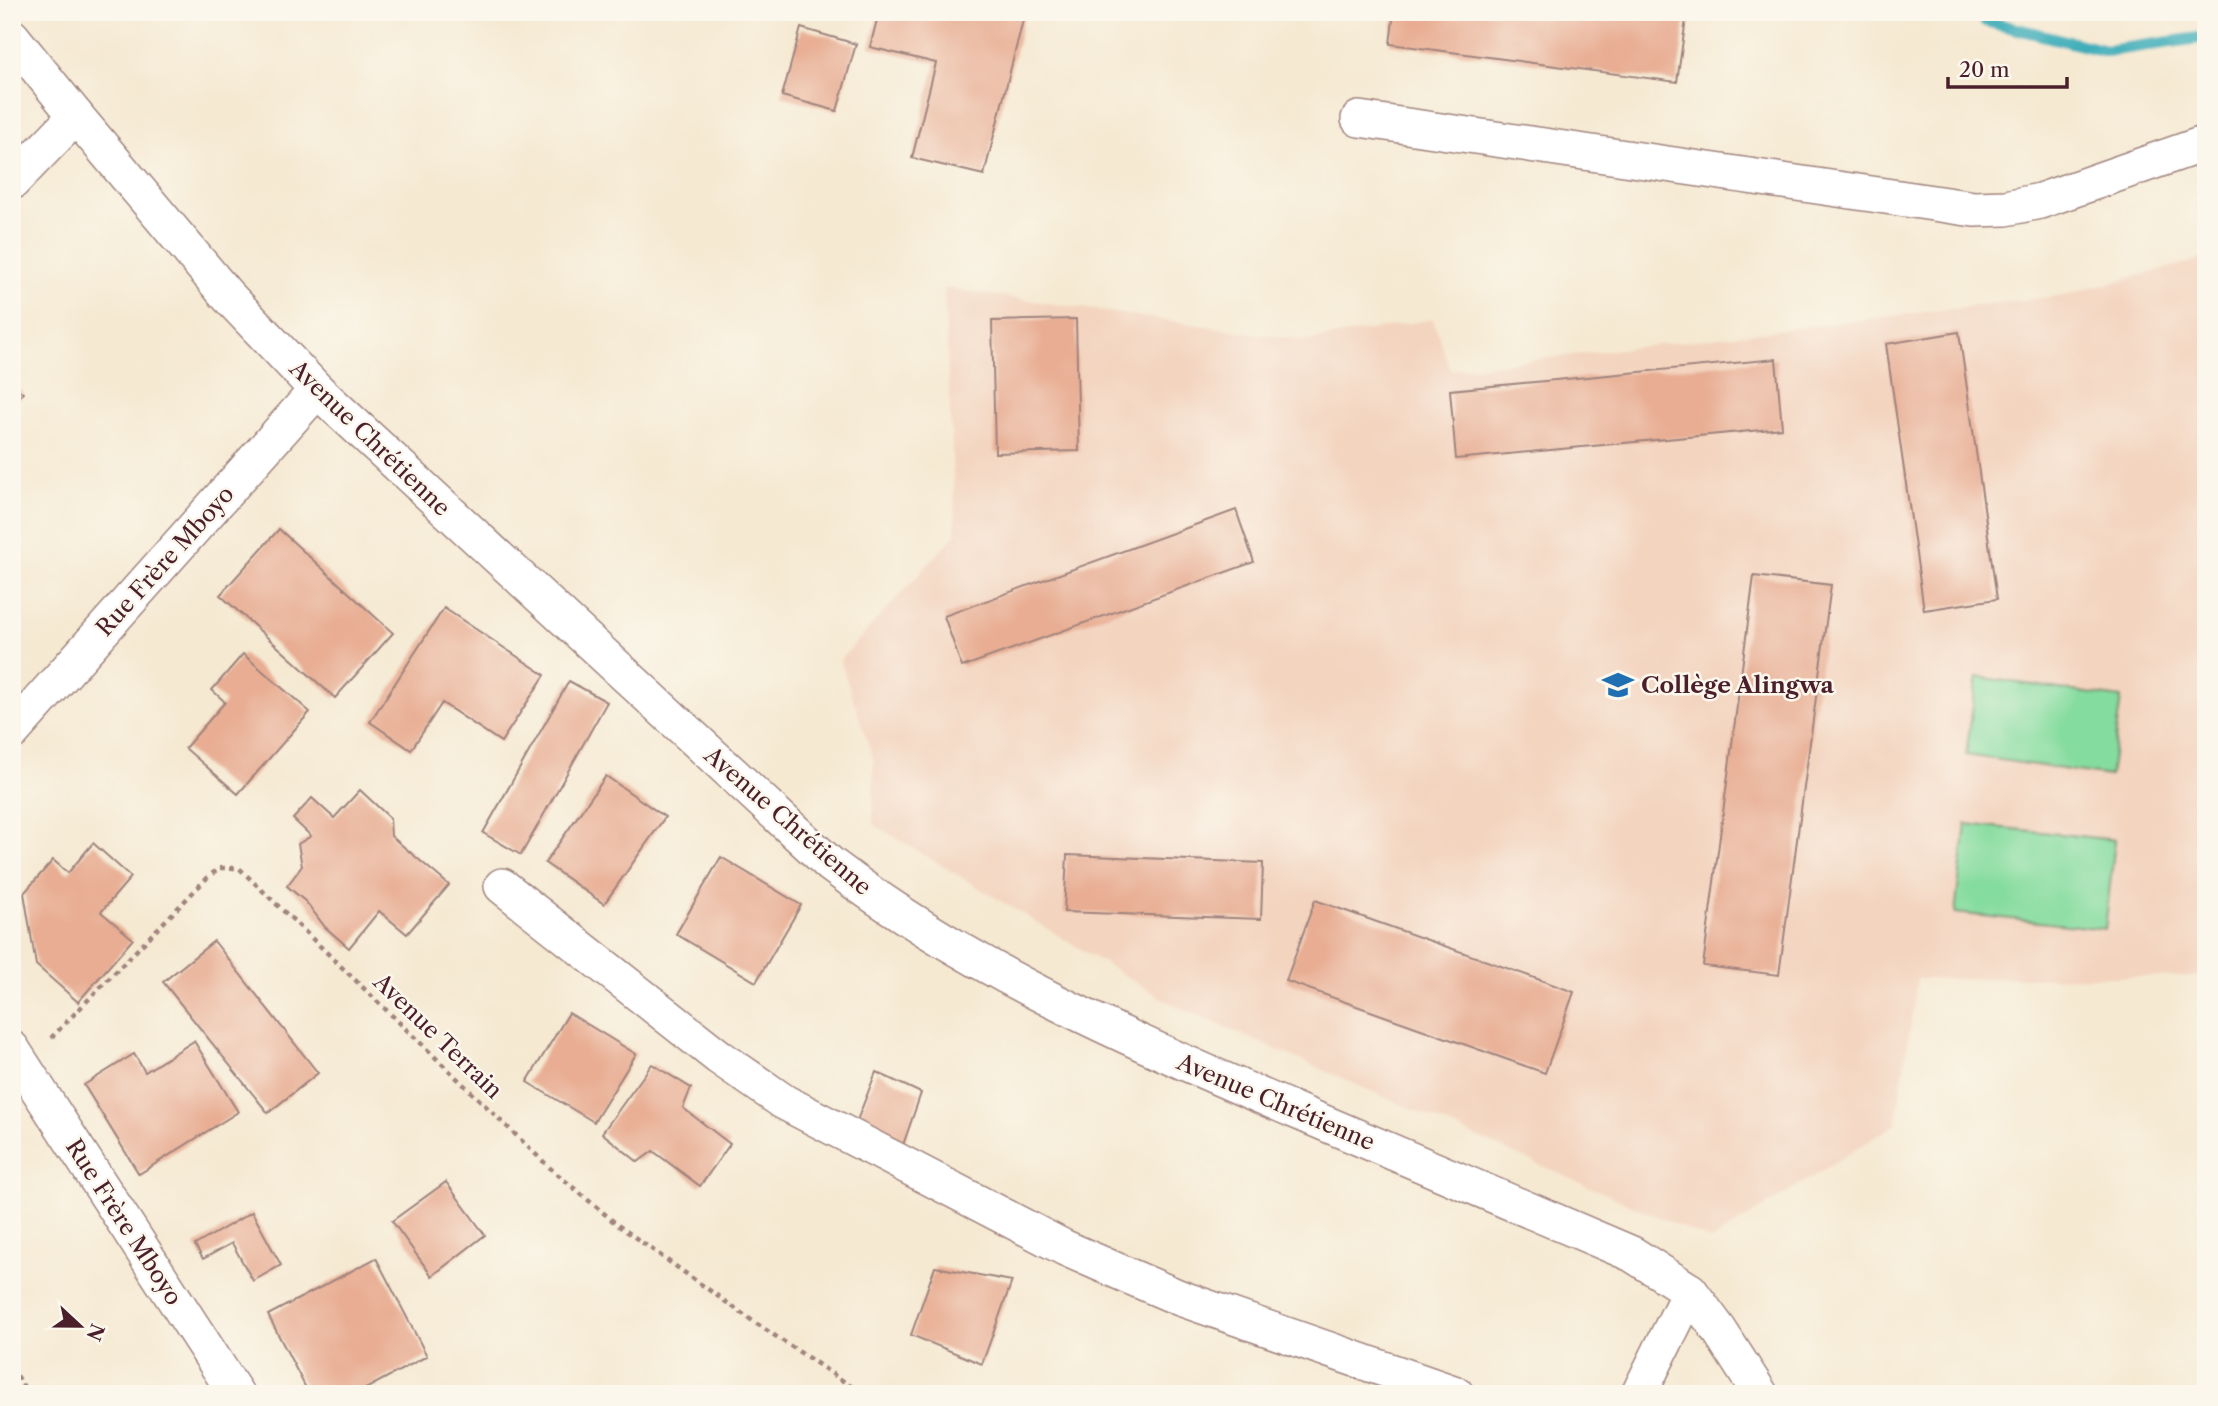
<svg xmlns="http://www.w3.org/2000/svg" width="2218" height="1406" viewBox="0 0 2218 1406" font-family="'Libre Caslon Text',serif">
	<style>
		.built { fill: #f3d4bf }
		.green { fill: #85dc9f; stroke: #687e65; stroke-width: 2 }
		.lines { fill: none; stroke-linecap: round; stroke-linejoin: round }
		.stream { stroke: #3dadb9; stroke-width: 12 }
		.building { fill: #e8ad93 }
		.street-casing { stroke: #a0847e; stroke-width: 38 }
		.path { stroke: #a0847e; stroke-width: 4.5; stroke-dasharray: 5 5; stroke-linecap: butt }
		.street { stroke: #fff; stroke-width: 35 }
		.labels { text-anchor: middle; stroke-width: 5; stroke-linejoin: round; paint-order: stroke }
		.street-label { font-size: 23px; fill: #4a1f2b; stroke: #fbf7ec }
		.poi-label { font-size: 23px; font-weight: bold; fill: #4a1f2b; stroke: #fbf7ec; text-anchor: start }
	</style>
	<rect width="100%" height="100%" fill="#fbf7ec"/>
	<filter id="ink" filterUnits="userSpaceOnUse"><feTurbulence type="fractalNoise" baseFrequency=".0143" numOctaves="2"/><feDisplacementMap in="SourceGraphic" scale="14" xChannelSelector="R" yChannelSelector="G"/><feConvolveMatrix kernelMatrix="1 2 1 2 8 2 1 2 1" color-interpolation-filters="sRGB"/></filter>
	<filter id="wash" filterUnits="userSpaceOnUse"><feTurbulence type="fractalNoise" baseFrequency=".00686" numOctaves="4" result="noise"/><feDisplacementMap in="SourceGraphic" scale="28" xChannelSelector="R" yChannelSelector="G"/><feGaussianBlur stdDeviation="1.57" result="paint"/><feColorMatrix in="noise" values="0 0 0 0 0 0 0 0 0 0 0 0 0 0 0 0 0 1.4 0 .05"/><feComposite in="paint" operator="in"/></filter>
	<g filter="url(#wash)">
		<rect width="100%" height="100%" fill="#f5e9d2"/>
		<path class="built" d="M2206,258v718l-289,3 -21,145 -185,116 -539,-236 -299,-180 1,-63 -34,-101 116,-126 -12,-246 364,53 125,-22 17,51 615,-75z"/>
		<g class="green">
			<path d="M1977,677l144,21 -11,78 -144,-21z"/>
			<path d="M1966,824l149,16 -10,89 -150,-16z"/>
		</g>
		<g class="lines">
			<path class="stream" d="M1979,12l6,9 121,30 100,-14"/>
		</g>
		<g id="blocks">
			<g class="building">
				<path d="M879,12h146l-41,163 -72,-17 24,-95 -66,-16z"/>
				<path d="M1394,12h243l49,7 -9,63 -287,-38z"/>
				<path d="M1715,12h31l-1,7z"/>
				<path d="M801,28l55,16 -19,67 -55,-15z"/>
				<path d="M1076,319l3,132 -84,2 -3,-132z"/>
				<path d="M1959,332l38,267 -73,11 -38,-266z"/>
				<path d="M1776,359l6,69 -326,31 -6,-69z"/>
				<path d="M12,385l11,8 -11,13z"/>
				<path d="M1236,510l18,52 -292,105 -18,-51z"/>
				<path d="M279,529l114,104 -58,65 -115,-103z"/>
				<path d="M1754,576l77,9 -52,390 -76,-9z"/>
				<path d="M444,608l101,67 -44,67 -59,-39 -31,47 -41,-28z"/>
				<path d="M243,654l67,58 -72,82 -53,-46 40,-46 -13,-12z"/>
				<path d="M569,681l38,21 -86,153 -38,-22z"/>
				<path d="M606,776l59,41 -61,87 -59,-41z"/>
				<path d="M360,790l30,28 1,18 58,49 -42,49 -28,-23 -30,37 -24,-21 -19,-25 -19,-16 15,-20 -4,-22 13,-8 -18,-17 19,-21 22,20z"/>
				<path d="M93,843l38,34 -30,35 32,27 -55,63 -42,-37 -12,-72 29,-33 15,13z"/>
				<path d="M1067,855l196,8 -2,56 -197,-7z"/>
				<path d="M721,857l80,48 -45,77 -80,-48z"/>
				<path d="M1315,900l259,92 -29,81 -259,-92z"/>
				<path d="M214,941l104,132 -50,40 -105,-131z"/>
				<path d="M569,1013l67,41 -42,68 -67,-40z"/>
				<path d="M194,1041l44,71 -99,62 -55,-89 50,-31 11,18z"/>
				<path d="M652,1064l39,24 -8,20 47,36 -30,42 -47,-35 -15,11 -36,-29z"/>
				<path d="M876,1072l45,21 -18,52 -47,-22z"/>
				<path d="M446,1182l39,53 -53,41 -40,-55z"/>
				<path d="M252,1212l29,53 -28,16 -21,-38 -29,16 -8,-14z"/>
				<path d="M376,1258l51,98 -71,38h-47l-41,-79z"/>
				<path d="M935,1267l77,14 -30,83 -71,-29z"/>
			</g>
		</g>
	</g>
	<g filter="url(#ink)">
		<use href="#blocks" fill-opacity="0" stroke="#a0847e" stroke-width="2"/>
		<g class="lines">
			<defs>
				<g id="street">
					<path d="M12,37l64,79 149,177 92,97 513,474c142,107 304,178 466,247 112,48 224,96 336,143l58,37 29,39 41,64"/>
					<path d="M1359,119l615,90 32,-1 34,-7 166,-58"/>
					<path d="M12,182l64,-66"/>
					<path d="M12,732l305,-342"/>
					<path d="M502,886l217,171 65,45 281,146 66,29 49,21 276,96"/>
					<path d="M12,1049l224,345"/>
					<path d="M1639,1394l51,-103"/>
				</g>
			</defs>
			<use href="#street" class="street-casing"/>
			<g class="path">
				<path d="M51,1038l156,-160 12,-10h20l311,300 69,58 138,98 106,70"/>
				<path d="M12,1367l16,27"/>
			</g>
			<use href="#street" class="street"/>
		</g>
	</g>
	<defs>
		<symbol id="school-bare" viewBox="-9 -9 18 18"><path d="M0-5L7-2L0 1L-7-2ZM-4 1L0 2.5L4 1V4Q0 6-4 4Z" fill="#1f6fb2" stroke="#fbf7ec" stroke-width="2.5" paint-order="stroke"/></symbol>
	</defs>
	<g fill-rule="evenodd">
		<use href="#school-bare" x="1596" y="663" width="44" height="44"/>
	</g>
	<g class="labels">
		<g class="street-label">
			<text transform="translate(370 438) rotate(44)" y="8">Avenue Chrétienne</text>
			<text transform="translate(165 561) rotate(-48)" y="8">Rue Frère Mboyo</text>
			<text transform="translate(788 821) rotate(41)" y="8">Avenue Chrétienne</text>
			<text transform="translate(438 1036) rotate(44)" y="8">Avenue Terrain</text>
			<text transform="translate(1276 1102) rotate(23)" y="8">Avenue Chrétienne</text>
			<text transform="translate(124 1222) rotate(57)" y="8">Rue Frère Mboyo</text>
		</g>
		<g class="poi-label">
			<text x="1641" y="693">Collège Alingwa</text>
		</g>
	</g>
	<rect width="2218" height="1406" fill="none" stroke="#fbf7ec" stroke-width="42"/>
	<g transform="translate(80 1326) rotate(112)" stroke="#fbf7ec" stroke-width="5" paint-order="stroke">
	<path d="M0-5L12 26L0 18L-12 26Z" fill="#4a1f2b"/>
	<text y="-10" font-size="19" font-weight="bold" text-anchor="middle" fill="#4a1f2b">N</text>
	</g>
	<path d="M1948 77v10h119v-10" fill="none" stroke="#4a1f2b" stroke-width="3.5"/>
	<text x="1959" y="77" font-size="21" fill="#4a1f2b" stroke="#fbf7ec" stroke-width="5" paint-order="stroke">20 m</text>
</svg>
